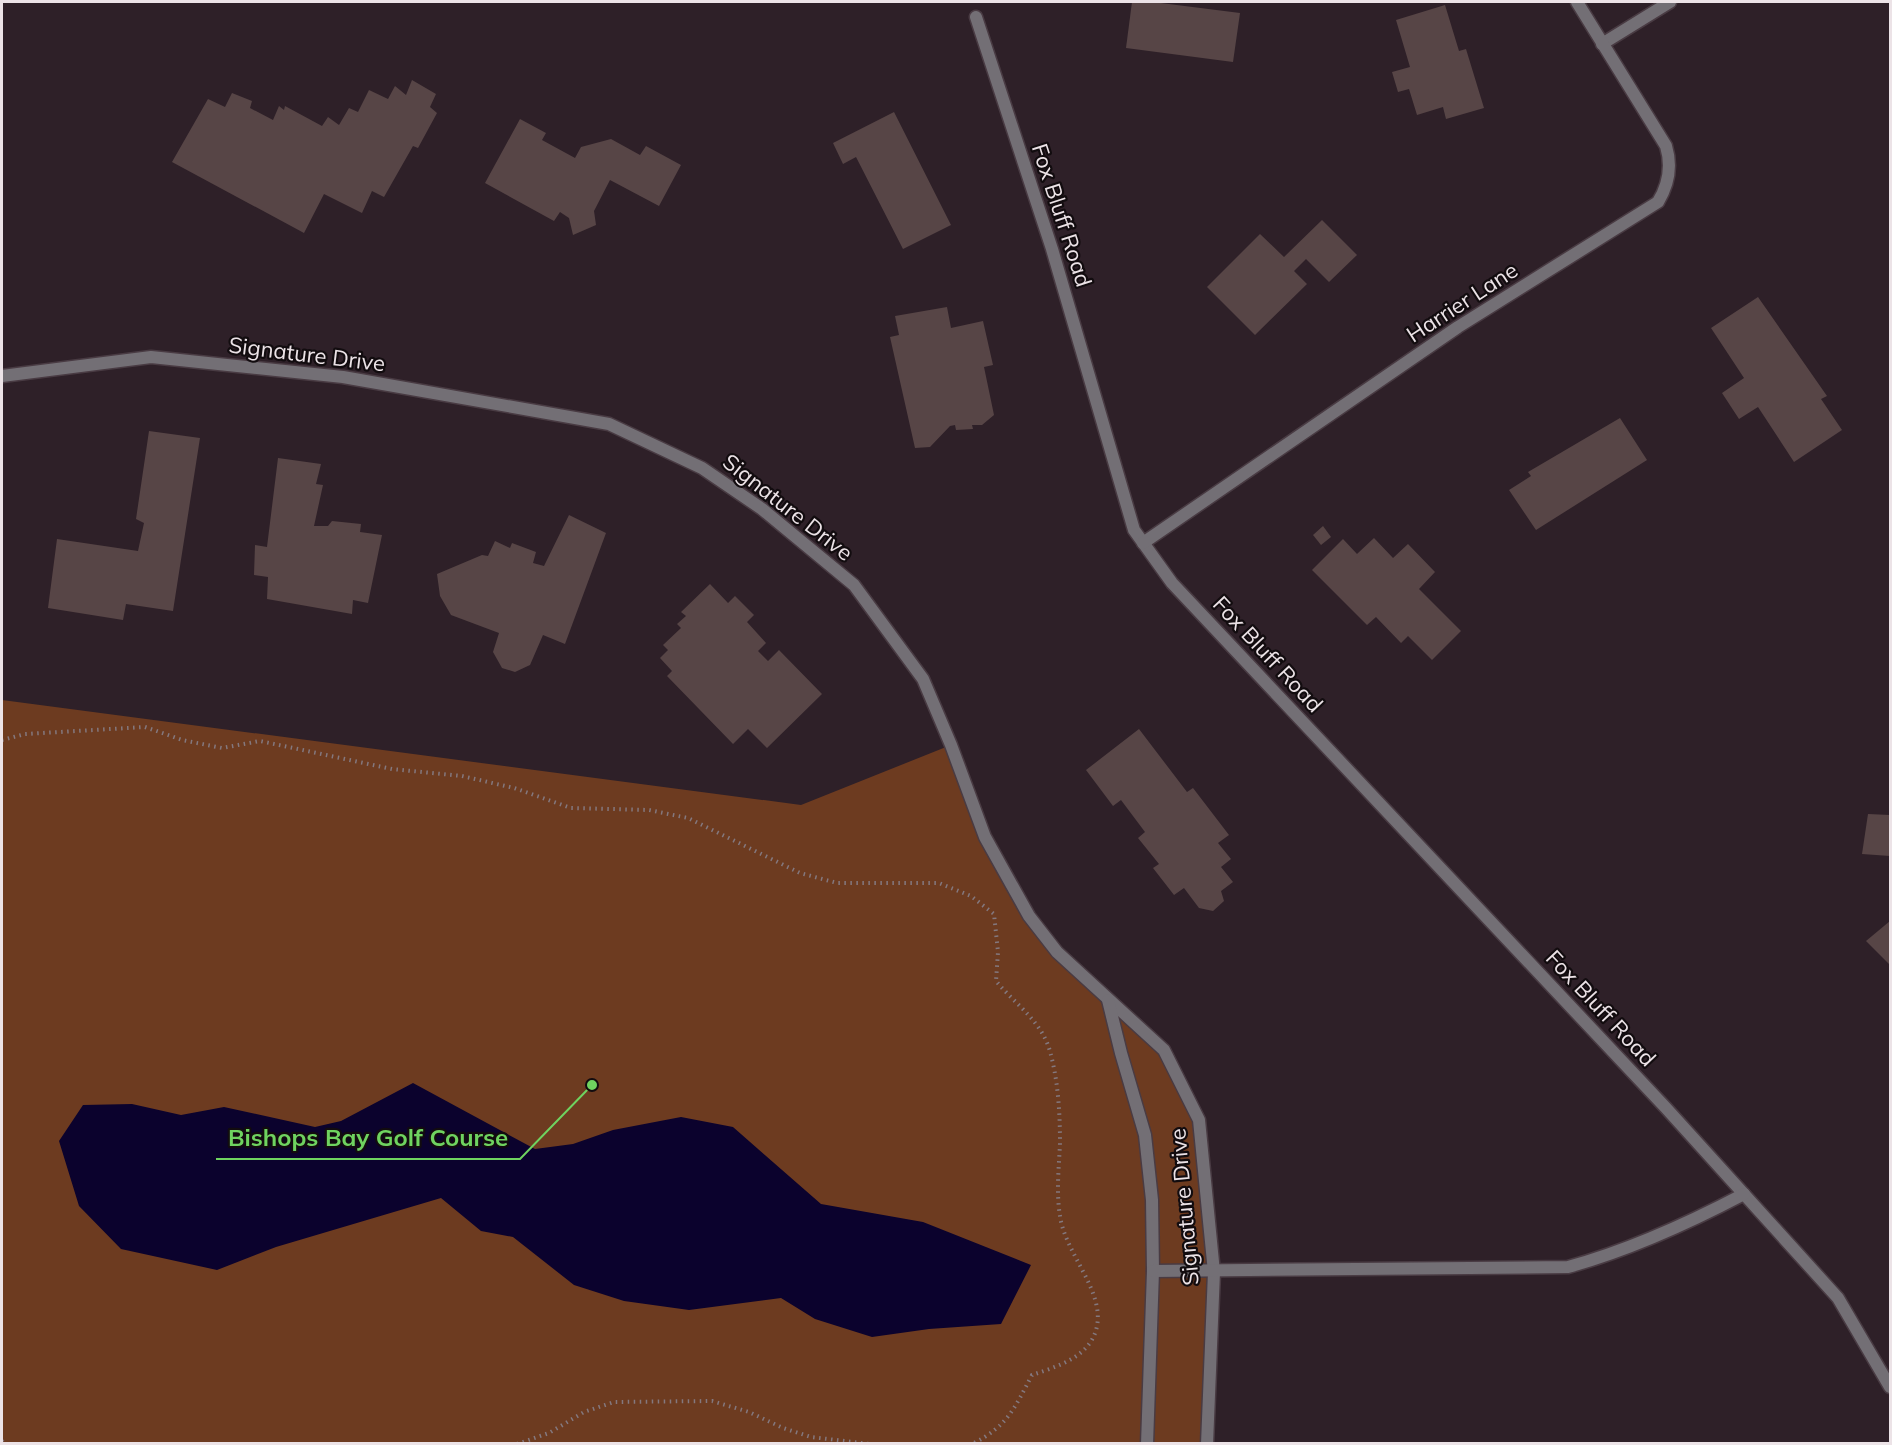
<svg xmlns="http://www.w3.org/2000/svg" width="1892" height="1445" viewBox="0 0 1892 1445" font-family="Mulish,sans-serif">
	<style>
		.green { fill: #6d3b20 }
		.water { fill: #0b022d }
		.building { fill: #574546 }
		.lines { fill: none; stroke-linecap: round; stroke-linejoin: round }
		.street-casing { stroke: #493b43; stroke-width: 15 }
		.path { stroke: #84787e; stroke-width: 4; stroke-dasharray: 1.5 4.5; stroke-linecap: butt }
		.street { stroke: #736f75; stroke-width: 12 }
		.labels { text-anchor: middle; stroke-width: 4.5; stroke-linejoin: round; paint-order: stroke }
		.street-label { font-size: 22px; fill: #ece3e7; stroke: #120c0f }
		.leader { fill: none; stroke: #6fd360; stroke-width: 2 }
		.callout-dot { fill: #6fd360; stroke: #120c0f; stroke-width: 2 }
		.callout-label { font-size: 24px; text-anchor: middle; font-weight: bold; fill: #6fd360; stroke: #120c0f; stroke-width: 4.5; stroke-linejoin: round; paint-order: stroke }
	</style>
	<rect width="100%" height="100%" fill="#2e2028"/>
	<path class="green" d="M2,700l799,105 150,-60 34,92 44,79 135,134 35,70 15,152 -7,171 -1205,1z"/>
	<path class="water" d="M413,1083l122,66 38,-5 40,-14 68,-13 52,10 88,77 102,18 108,43 -30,59 -72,5 -57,8 -57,-18 -34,-21 -92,12 -65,-9 -50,-16 -61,-48 -32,-6 -40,-33 -165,49 -59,23 -96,-21 -42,-43 -20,-65 24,-36 49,-1 49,11 43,-8 91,20 26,-6z"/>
	<g class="building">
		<path d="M1132,2h21l87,11 -7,49 -107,-14z"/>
		<path d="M1445,5l14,46 7,-2 18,59 -38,11 -3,-12 -26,8 -8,-26 -11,3 -6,-20 18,-5 -14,-47z"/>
		<path d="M412,80l24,14 -6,13 7,6 -19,35 -5,-2 -29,51 -12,-6 -10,22 -38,-19 -20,39 -132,-71 36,-63 17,8 7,-14 20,8 -2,7 23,12 6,-14 5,4 1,-4 37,20 6,-9 11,8 10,-17 9,4 11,-22 19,9 7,-13 11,9z"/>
		<path d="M894,112l57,113 -48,24 -47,-92 -13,7 -10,-21z"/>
		<path d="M520,119l26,14 -4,7 33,18 6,-11 30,-8 29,16 6,-9 35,19 -22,41 -49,-26 -16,31 2,14 -23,10 -4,-17 -9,-6 -6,9 -69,-38z"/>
		<path d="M1322,220l35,35 -28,27 -23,-23 -12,12 13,13 -52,51 -48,-48 53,-53 24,23z"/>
		<path d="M1758,297l69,99 -6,3 21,31 -48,32 -36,-55 -19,12 -17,-26 22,-15 -33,-50z"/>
		<path d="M947,307l4,21 32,-7 10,44 -9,2 10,48 -12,10h-10l1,4 -17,1 -1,-5 -5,1 -20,21 -15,1 -25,-111 9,-2 -4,-19z"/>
		<path d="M1620,418l27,42 -111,70 -27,-40 22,-14 -3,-4z"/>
		<path d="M149,431l51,7 -27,173 -47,-7 -3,16 -75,-12 9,-69 81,12 6,-28 -8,-4z"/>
		<path d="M278,458l43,6 -5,20 7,1 -9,41h14l4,-5 29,3 -1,8 22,3 -14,68 -15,-3 -1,14 -85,-15 1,-22 -14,-2 1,-30 12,2z"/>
		<path d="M569,515l37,18 -41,111 -22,-9 -13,30 -15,7 -13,-4 -9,-16 6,-19 -48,-18 -11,-19 -3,-22 45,-19 6,1 7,-15 15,7 2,-5 24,9 -3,11 11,3z"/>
		<path d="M1323,526l8,11 -10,8 -8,-10z"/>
		<path d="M1374,538l19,20 15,-14 27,28 -16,17 42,42 -29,29 -24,-24 -7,7 -25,-26 -9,8 -55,-55 31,-31 14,15z"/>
		<path d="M710,584l18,19 7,-7 19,19 -7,7 19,21 -8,8 10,10 11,-11 43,44 -55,54 -19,-19 -15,15 -66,-68 5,-5 -12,-13 8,-8 -5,-5 18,-17 -4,-4 9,-8 -5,-4z"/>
		<path d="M1139,729l48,63 6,-4 36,47 -11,8 13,16 -10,8 12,15 -12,9 3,10 -11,10 -14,-3 -15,-20 -10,7 -21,-27 6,-4 -21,-26 7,-6 -24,-32 -8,6 -27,-36z"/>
		<path d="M1868,814l22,1v41l-28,-2z"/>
		<path d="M1890,921v44l-24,-24z"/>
	</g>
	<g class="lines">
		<defs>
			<g id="street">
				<path d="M976,17l76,232 82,281 38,53 494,525 172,190 52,89"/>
				<path d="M1602,44l68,-42"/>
				<path d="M2,376l149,-19 192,20 266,47 93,44 60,41 92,76 69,94 28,66 34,92 44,79 28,36 107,98 35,70 15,152 -7,172"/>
				<path d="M1143,543l315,-216 200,-125c11,-18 14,-36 8,-56l-89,-144"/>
				<path d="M1108,1000l13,53 24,82 7,65 1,71 -6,173"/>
				<path d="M1153,1271l415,-4c62,-17 119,-43 176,-73"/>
			</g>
		</defs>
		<use href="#street" class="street-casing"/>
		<g class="path">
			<path d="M2,740l23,-6 120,-7 37,13 40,8 38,-7 132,28 70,7 52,12 57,20 78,2 39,8 112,55 37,10h102l32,13 23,18 4,38 -2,29c18,22 44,39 53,67 9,30 11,64 11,95 -1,24 -4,49 0,73 5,37 44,74 37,110 -6,31 -39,40 -65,49 -18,34 -24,51 -60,69"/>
			<path d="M2,1441l4,3"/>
			<path d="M517,1444l32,-11 35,-21 30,-10 98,-1 37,11 34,16 28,9 59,7"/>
		</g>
		<use href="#street" class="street"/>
	</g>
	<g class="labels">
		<g class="street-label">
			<text transform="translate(1062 215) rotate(72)" y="8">Fox Bluff Road</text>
			<text transform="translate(1462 302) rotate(-33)" y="8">Harrier Lane</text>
			<text transform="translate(307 354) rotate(7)" y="8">Signature Drive</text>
			<text transform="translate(788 507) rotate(38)" y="8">Signature Drive</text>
			<text transform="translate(1268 654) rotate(47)" y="8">Fox Bluff Road</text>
			<text transform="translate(1601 1008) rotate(47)" y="8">Fox Bluff Road</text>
			<text transform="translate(1184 1207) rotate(-95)" y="8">Signature Drive</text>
		</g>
	</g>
	<path class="leader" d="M592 1085L520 1159H216"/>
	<circle class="callout-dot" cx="592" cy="1085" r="6"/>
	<g class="callout-label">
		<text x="368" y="1146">Bishops Bay Golf Course</text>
	</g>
	<rect width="1892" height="1445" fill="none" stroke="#ece3e7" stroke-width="6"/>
</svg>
